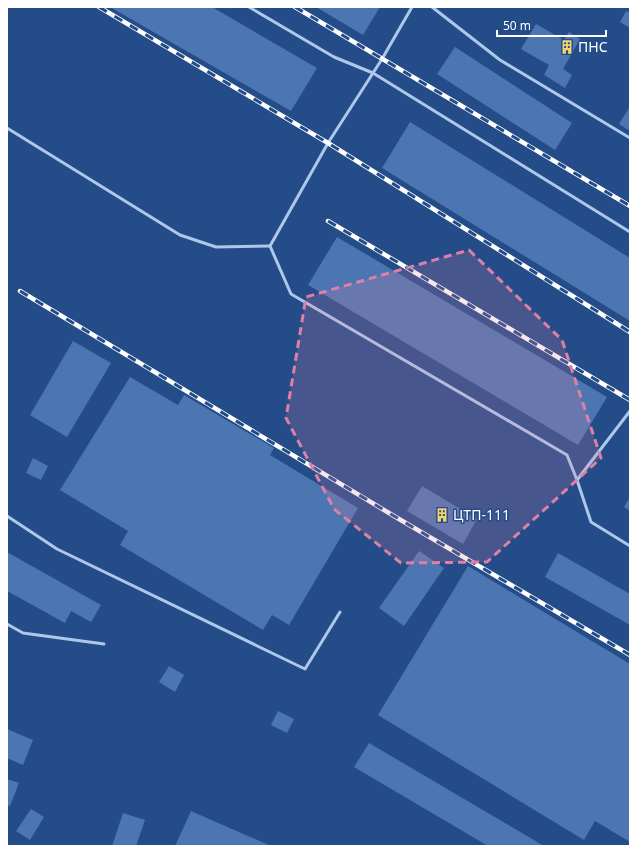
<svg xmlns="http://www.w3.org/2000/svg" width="637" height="853" viewBox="0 0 637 853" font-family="'Noto Sans',sans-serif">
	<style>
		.building { fill: #4b76b1 }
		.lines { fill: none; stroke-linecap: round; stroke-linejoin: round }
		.lane { stroke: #aec8ea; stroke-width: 3 }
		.rail-casing { stroke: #fff; stroke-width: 4.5 }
		.rail { stroke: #234c89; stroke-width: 3; stroke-dasharray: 9; stroke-linecap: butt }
		.marked { fill: #dd80a5; fill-opacity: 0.2; stroke: #dd80a5; stroke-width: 3; stroke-dasharray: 8 5; stroke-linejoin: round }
		.labels { text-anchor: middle; stroke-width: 3; stroke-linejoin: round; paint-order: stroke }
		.poi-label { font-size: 14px; fill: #fff; stroke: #234c89; text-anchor: start }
	</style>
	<rect width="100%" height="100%" fill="#234c89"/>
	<g class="building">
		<path d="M110,7h102l105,61 -26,43z"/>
		<path d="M316,7h64l-17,28z"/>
		<path d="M626,11l4,2v15l-10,-6z"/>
		<path d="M536,24l28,16 5,-8 11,7 -17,30 9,6 -7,13 -21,-13 5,-10 -28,-16z"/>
		<path d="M455,47l117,76 -17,27 -118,-76z"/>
		<path d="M630,106v25l-11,-7z"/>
		<path d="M410,122l220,136v63l-248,-153z"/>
		<path d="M337,237l270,160 -29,48 -270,-160z"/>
		<path d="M73,341l38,22 -44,74 -37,-22z"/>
		<path d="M130,377l48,28 6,-10 90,53 -4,7 88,53 -69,117 -17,-10 -9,15 -143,-85 8,-14 -68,-41z"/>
		<path d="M33,458l15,8 -7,14 -15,-7z"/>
		<path d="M422,486l55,33 -14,25 -56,-33z"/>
		<path d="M630,497v14l-6,-4z"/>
		<path d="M419,551l25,17 -40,58 -25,-18z"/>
		<path d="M7,552l94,53 -10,17 -20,-11 -6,12 -58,-32z"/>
		<path d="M558,553l72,41v31l-85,-48z"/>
		<path d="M468,566l162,98v178l-35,-21 -11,19 -206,-125z"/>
		<path d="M169,666l15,9 -9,17 -16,-10z"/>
		<path d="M278,711l16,8 -7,14 -16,-8z"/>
		<path d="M7,729l26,11 -10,25 -16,-7z"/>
		<path d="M369,743l175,103h-56l-134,-79z"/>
		<path d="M7,779l12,4 -9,23 -3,-1z"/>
		<path d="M31,809l13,8 -14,23 -14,-9z"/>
		<path d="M191,811l80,35h-96z"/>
		<path d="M123,813l22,7 -9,26h-24z"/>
	</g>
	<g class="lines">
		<g class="lane">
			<path d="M249,7l85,50 39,16 257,159"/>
			<path d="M412,7l-30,52 -54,84 -58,103 21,48 276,161 10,25"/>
			<path d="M432,7l68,53 130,78"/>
			<path d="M7,128l173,107 36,12 54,-1"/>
			<path d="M630,411l-53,69 14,42 39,24"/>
			<path d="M7,516l50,33 248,120 35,-57"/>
			<path d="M7,624l16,9 81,11"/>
		</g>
		<defs>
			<g id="rail">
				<path d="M99,7l229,136 302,189"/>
				<path d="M295,7l335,199"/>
				<path d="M328,221l302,179"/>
				<path d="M20,291l379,228 231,136"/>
			</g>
		</defs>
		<use href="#rail" class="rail-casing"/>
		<use href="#rail" class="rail"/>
	</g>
	<path class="marked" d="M469,250l93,90 39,118 -114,104 -86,1 -67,-54 -48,-91 20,-121z"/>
	<defs>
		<symbol id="building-bare" viewBox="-9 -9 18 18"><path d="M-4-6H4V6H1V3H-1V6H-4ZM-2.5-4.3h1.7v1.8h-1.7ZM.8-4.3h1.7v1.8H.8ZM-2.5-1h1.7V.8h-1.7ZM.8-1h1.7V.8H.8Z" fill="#f5d371" stroke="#234c89" stroke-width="2.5" paint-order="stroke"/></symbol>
	</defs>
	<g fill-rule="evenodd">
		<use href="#building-bare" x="557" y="37" width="20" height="20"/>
		<use href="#building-bare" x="432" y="505" width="20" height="20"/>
	</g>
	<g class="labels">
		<g class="poi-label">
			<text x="578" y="52">ПНС</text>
			<text x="453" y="520">ЦТП-111</text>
		</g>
	</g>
	<rect width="637" height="853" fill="none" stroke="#ffffff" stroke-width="16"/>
	<path d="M497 30v6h109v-6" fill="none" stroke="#ffffff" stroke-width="2"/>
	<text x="503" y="30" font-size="12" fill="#ffffff" stroke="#234c89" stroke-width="3" paint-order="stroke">50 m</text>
</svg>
